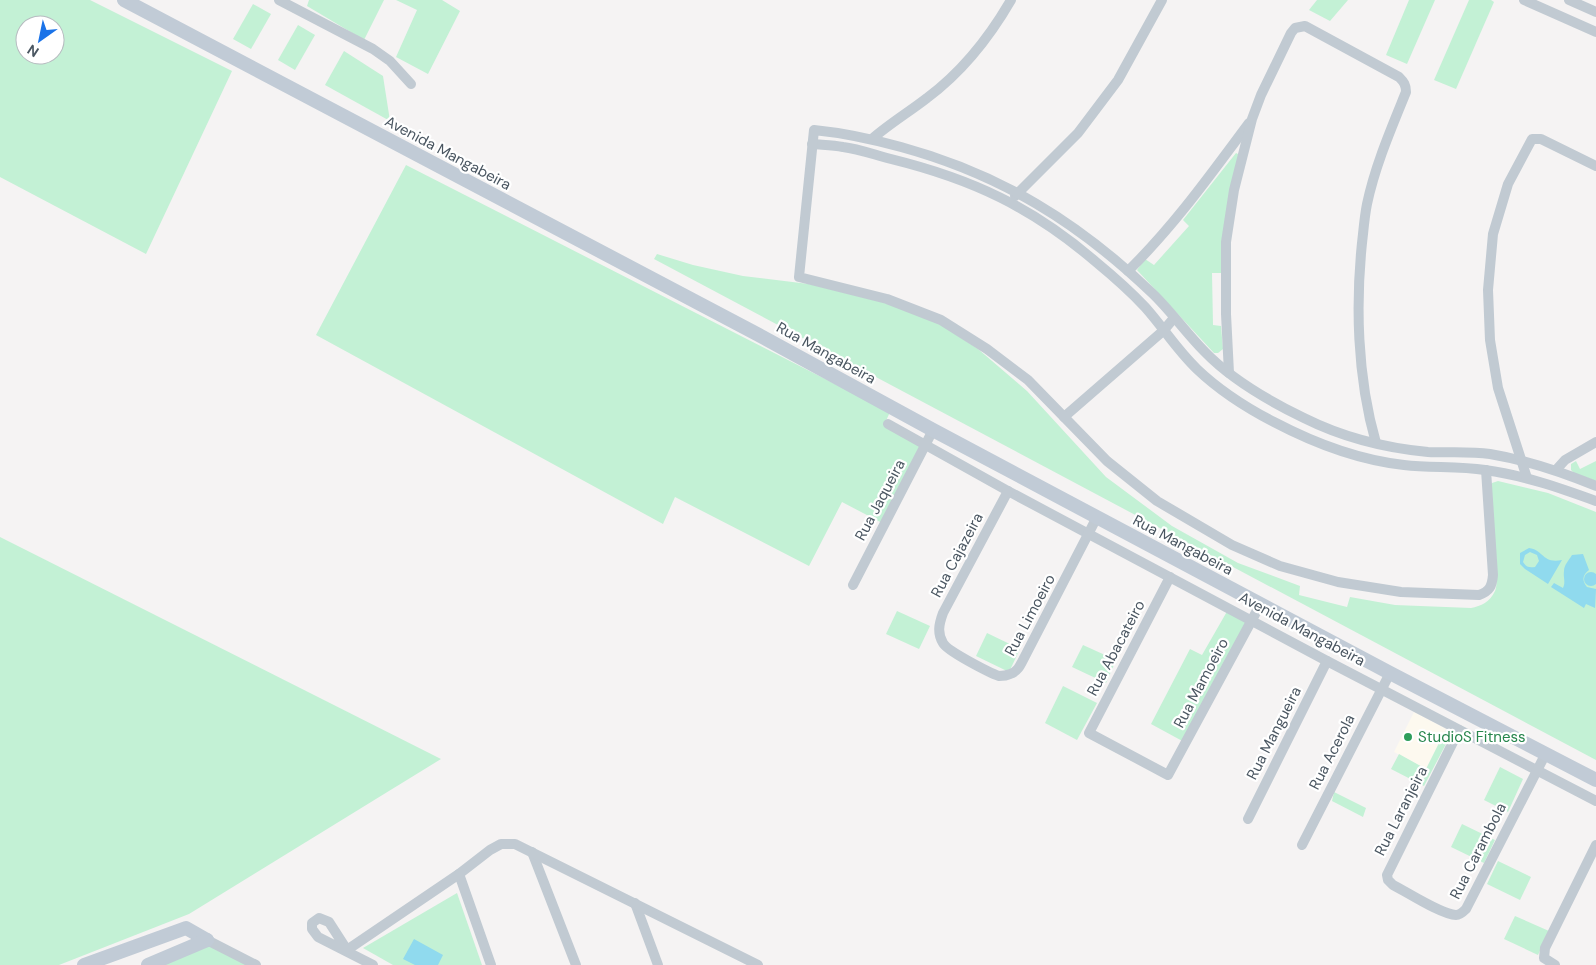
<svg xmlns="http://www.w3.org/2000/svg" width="1596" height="965" viewBox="0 0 1596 965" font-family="'DM Sans',sans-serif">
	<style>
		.commercial { fill: #fdf9ef }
		.green { fill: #c3f1d5; fill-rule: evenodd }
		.water { fill: #90daee; fill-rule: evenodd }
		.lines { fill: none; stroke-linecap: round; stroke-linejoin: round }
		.street { stroke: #c1cad2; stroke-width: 10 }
		.secondary { stroke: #c1cbd6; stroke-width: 14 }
		.leisure-dot { fill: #2e9e5b; stroke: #fff; stroke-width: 2 }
		.labels { text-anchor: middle; stroke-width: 4.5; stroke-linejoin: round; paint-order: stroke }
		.street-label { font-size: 15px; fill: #4a5661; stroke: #fff }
		.leisure-label { font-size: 15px; fill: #27864d; stroke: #fff; text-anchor: start }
	</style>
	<rect width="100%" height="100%" fill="#f5f3f3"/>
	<path class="commercial" d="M1414,712l32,17 -20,40 -32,-17z"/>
	<g class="green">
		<path d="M0,0h90l142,71 -86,183 -146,-77zM25,25h30v30h-30z"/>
		<path d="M309,0h75l-20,40 -57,-34z"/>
		<path d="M396,0h46l18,11 -32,63 -32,-17 21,-47z"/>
		<path d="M1317,0h31l-18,21 -21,-11z"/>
		<path d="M1409,0h26l-28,64 -21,-9z"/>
		<path d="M1469,0h22l3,2 -38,87 -22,-9z"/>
		<path d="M253,4l18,10 -20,35 -18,-10z"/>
		<path d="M298,25l17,10 -20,35 -17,-10z"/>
		<path d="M344,51l39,25 7,45 -65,-36z"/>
		<path d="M1236,153l4,2 -19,118h-9l1,52 8,1 2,23 -5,4h-4l-77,-83 8,-11 9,6 35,-39 -6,-6z"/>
		<path d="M406,165l484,247 -5,11 41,22 -42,79 -42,-22 -33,64 -134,-69 -12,27 -347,-189z"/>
		<path d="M657,254l36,11 50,11 90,11 57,15 44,18 44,29 49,42 79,86 66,49 66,37 62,23 -1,9 48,12 3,-10 45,8 76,3c10,-2 19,-6 24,-17 6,-14 -4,-82 -6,-102l3,-6 6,-2 50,12 48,19v248l-942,-501z"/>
		<path d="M1576,461l4,8 16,-8v20l-22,-8 -3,-3v-6z"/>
		<path d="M0,537l441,222 -252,155 -130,51h-59z"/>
		<path d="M1229,608l23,12 -66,123 -35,-19 39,-75 12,6z"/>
		<path d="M897,611l33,15 -11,23 -33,-15z"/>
		<path d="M987,633l33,16 -11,23 -33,-16z"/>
		<path d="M1083,645l33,15 -10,23 -34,-16z"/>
		<path d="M1063,686l34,17 -20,37 -32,-17z"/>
		<path d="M1441,739l6,3 -23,44 -33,-17 8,-15 27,15z"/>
		<path d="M1500,767l23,12 -15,33 -24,-12z"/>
		<path d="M1334,792l32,16 -3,9 -31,-16z"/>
		<path d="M1462,824l33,16 -11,23 -33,-16z"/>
		<path d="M1498,861l33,16 -11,23 -33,-16z"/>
		<path d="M457,893l25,72h-89l-30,-17z"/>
		<path d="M1515,916l34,15 -11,24 -34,-16z"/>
		<path d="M207,940l49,25h-108z"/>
	</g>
	<g class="water">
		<path d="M1529,548c15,2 13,16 33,12l-14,24 -23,-15 -5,-5v-11zM1530,552l7,3 2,6 -4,6c-6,1 -9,0 -12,-5l2,-7z"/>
		<path d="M1583,554l6,16c-7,5 -7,11 -2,17l9,2 -1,19 -9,-4 -2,4 -33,-21 3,-4 9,5c3,-6 0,-10 1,-17 0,-6 5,-11 8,-16z"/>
		<circle cx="1591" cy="579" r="7"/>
		<path d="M414,939l29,16 -5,10h-23l-12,-6z"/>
	</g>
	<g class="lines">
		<g class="street">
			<path d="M279,0l94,49 17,12 21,23"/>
			<path d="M1524,0l72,32"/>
			<path d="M1569,0l27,12"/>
			<path d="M872,139c17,-15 37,-27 55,-41 35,-26 62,-60 84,-98"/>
			<path d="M812,144c11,1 21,1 31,3 16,2 32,8 48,12 81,20 141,48 205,103 17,14 34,29 49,45 18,20 32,43 52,62 22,21 50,39 77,53 40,21 85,38 130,43 27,3 54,1 81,5 38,5 75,18 111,31"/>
			<path d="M1015,196l63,-63 40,-53 44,-80"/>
			<path d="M1128,271c46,-45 83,-97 121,-148"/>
			<path d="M1229,373l-3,-59v-72l8,-52 18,-71 9,-24 30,-62 4,-5 10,-2 94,51c5,5 7,8 7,15 -15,37 -31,74 -39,112 -2,10 -3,20 -4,30 -8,68 -6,143 13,209"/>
			<path d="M1064,417l99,-86 11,-13"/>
			<path d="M888,424l120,67 319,170 269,140"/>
			<path d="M1486,470l7,105c-1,11 -3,16 -14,20l-78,-3 -63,-10 -58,-16 -48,-21 -75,-44 -50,-40 -79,-81 -41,-31 -46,-29 -54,-21 -88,-22 15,-147c30,3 58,9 87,17 99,27 177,75 251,146 19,18 34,40 53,59 26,27 66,50 99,66 38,19 81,30 124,34 20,1 41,-1 62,2 36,6 72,18 106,32"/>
			<path d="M1556,470l9,-10 31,-18"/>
			<path d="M1527,478l-29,-90 -8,-48 -2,-50 5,-56 15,-50 24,-45h9l55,27"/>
			<path d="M1008,491l-65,122c-4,11 -6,20 0,30 4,8 47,30 56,33 3,0 9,-1 11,-2 7,-2 10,-8 13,-14l74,-143"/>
			<path d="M1170,577l-81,156 79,42 92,-170"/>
			<path d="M853,585l80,-155"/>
			<path d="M1459,730l-72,145 1,5 5,5c14,7 49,30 63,30 4,0 7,-3 10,-6l79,-154"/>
			<path d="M1248,819l79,-158"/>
			<path d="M1302,845l88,-172"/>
			<path d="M532,852l44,113"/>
			<path d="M459,874l32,91"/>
			<path d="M635,903l23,62"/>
			<path d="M207,940l49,25"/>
			<path d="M347,950l112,-76 31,-24 11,-6h14l243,121"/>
			<path d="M347,950l-18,-28 -10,-4 -7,5v6l6,8 55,28"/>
			<path d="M1555,965l-11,-7 1,-10 51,-103"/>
		</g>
		<g class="secondary">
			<path d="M124,0l633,334 176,96 457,243 206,107"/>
			<path d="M84,965l102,-37 21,12"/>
			<path d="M148,965l59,-25"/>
		</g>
	</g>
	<circle class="leisure-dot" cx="1408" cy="737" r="5"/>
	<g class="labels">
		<g class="street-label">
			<text transform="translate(448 153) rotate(28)" y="5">Avenida Mangabeira</text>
			<text transform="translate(826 353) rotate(29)" y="5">Rua Mangabeira</text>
			<text transform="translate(880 500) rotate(-62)" y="5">Rua Jaqueira</text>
			<text transform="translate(1183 545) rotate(28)" y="5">Rua Mangabeira</text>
			<text transform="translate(957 555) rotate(-62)" y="5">Rua Cajazeira</text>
			<text transform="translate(1030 615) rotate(-62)" y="5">Rua Limoeiro</text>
			<text transform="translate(1302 629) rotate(28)" y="5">Avenida Mangabeira</text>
			<text transform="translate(1116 648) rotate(-62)" y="5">Rua Abacateiro</text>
			<text transform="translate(1201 683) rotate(-62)" y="5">Rua Mamoeiro</text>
			<text transform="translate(1274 733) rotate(-63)" y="5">Rua Mangueira</text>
			<text transform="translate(1332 752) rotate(-63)" y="5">Rua Acerola</text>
			<text transform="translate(1401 811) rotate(-63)" y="5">Rua Laranjeira</text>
			<text transform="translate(1478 851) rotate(-63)" y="5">Rua Carambola</text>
		</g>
		<g class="leisure-label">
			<text x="1418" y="742">StudioS Fitness</text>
		</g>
	</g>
	<g transform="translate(40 40) rotate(213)"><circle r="24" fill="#ffffff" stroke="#b7bbc0"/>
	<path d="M0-4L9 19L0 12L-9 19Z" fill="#1a73e8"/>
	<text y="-8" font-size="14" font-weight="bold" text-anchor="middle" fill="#4a5661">N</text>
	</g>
</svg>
